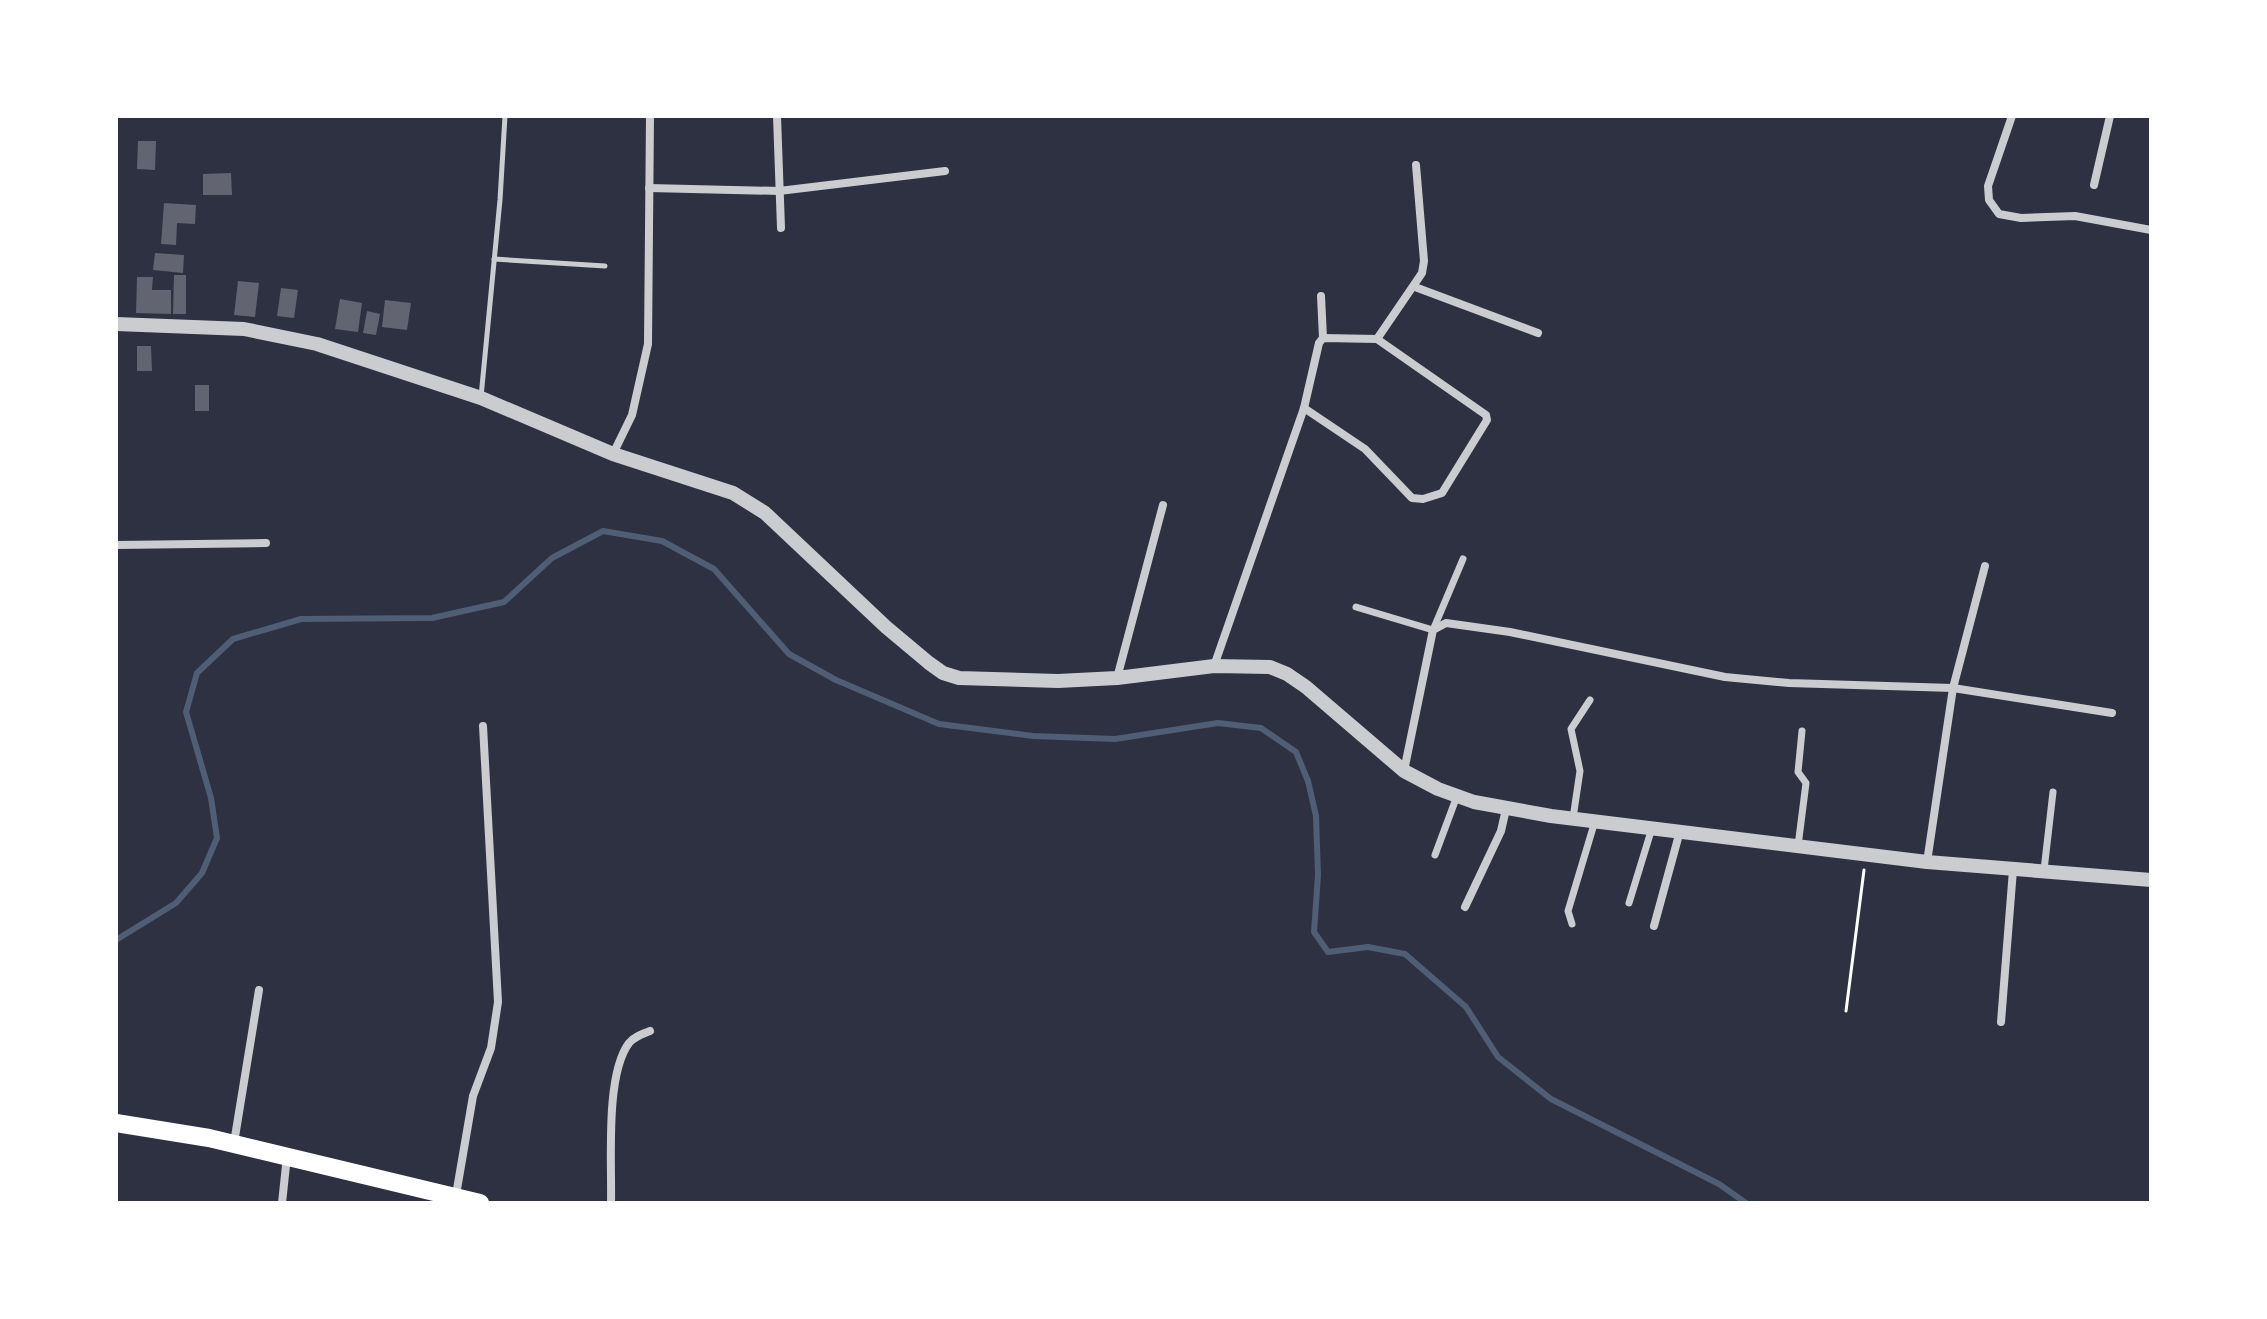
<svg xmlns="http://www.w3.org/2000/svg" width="2267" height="1319" viewBox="0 0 2267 1319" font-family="Manrope,sans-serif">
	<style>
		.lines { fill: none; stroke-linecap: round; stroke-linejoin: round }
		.stream { stroke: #4f5d75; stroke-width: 6 }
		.building { fill: #626471 }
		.path { stroke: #fff; stroke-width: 3 }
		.service { stroke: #caccd0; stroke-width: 5 }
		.pedestrian { stroke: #caccd0; stroke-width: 7 }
		.minor { stroke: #caccd0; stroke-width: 8 }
		.tertiary { stroke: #caccd0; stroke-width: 14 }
		.primary { stroke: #fff; stroke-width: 18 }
	</style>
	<rect width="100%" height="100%" fill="#2d3142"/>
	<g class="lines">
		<path class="stream" d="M116,940l60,-37 26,-30 15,-35 -6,-40 -25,-86 11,-39 36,-34 68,-20 131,-1 72,-16 48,-44 51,-27 59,10 52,28 75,85 47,26 103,44 94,12 82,3 103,-16 43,5 35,24 12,29 8,35 2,59 -4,57 14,20 40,-5 37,7 61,53 32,50 53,42 168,85 27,19"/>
	</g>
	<g class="building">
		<path d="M138,141h18l-1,29 -18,-1z"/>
		<path d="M231,173l1,22h-29v-21z"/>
		<path d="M164,203l32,2 -1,19 -18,-1 -1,22 -15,-1z"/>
		<path d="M155,253l29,2 -1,18 -30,-3z"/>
		<path d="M174,275h12v39h-13z"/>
		<path d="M137,277h16l-1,13h19v24l-35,-1z"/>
		<path d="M238,281l21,2 -4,34 -21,-2z"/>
		<path d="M281,288l17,2 -4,28 -17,-2z"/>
		<path d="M340,299l22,4 -4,29 -23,-3z"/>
		<path d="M385,300l26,3 -4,27 -25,-3z"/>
		<path d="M367,311l13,3 -4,21 -13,-2z"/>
		<path d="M137,346h14l1,25h-15z"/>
		<rect x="195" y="385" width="14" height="26"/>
	</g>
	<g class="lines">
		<path class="path" d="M1846,1011l18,-141"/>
		<g class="service">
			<path d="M494,259l111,7"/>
			<path d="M481,397l19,-197 5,-84"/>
		</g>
		<g class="pedestrian">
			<path d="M1356,607l77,23 30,-71"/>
			<path d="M1573,818l7,-47 -9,-42 19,-29"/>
			<path d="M1798,846l8,-63 -8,-11 4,-41"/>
			<path d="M1435,855l22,-59"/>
			<path d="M2044,870l9,-78"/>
			<path d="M1629,903l23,-75"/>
			<path d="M1572,924l-4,-13 27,-90"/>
		</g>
		<g class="minor">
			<path d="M777,116l4,112"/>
			<path d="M2012,116l-24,70 1,14 10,14 22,4 54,-2 76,14"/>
			<path d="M2094,185l16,-69"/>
			<path d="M649,188l130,3 166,-20"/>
			<path d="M1415,287l123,46"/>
			<path d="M1321,296l2,42"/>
			<path d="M1304,408l61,41 47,49 11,1 19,-6 45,-73 -1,-5 -109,-76"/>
			<path d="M613,454l19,-39 16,-71 2,-228"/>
			<path d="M116,545l150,-2"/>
			<path d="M1214,666l90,-258 15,-65 4,-5 54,1 45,-66 2,-12 -8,-96"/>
			<path d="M1117,678l46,-173"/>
			<path d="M1404,771l29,-141 13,-7 64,9 215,45 64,6 164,5 159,25"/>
			<path d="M1927,862l26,-174 32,-122"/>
			<path d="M1465,907l36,-76 5,-22"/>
			<path d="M1654,926l26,-95"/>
			<path d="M2001,1022l12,-152"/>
			<path d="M234,1143l25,-153"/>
			<path d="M456,1195l17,-99 18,-48 7,-46 -15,-276"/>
			<path d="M282,1203l5,-47"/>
			<path d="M611,1203c1,-40 -6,-128 18,-160 5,-6 13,-9 21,-12"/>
		</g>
		<path class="tertiary" d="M116,324l128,5 73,15 164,54 132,56 120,39 32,20 121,114 43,36 14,10 16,5 99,3 59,-3 97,-12 56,1 17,7 19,13 98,84 34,18 36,13 77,14 376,46 224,18"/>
		<path class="primary" d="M116,1123l93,15 271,65"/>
	</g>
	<rect width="2267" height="1319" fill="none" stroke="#ffffff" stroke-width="236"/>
</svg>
